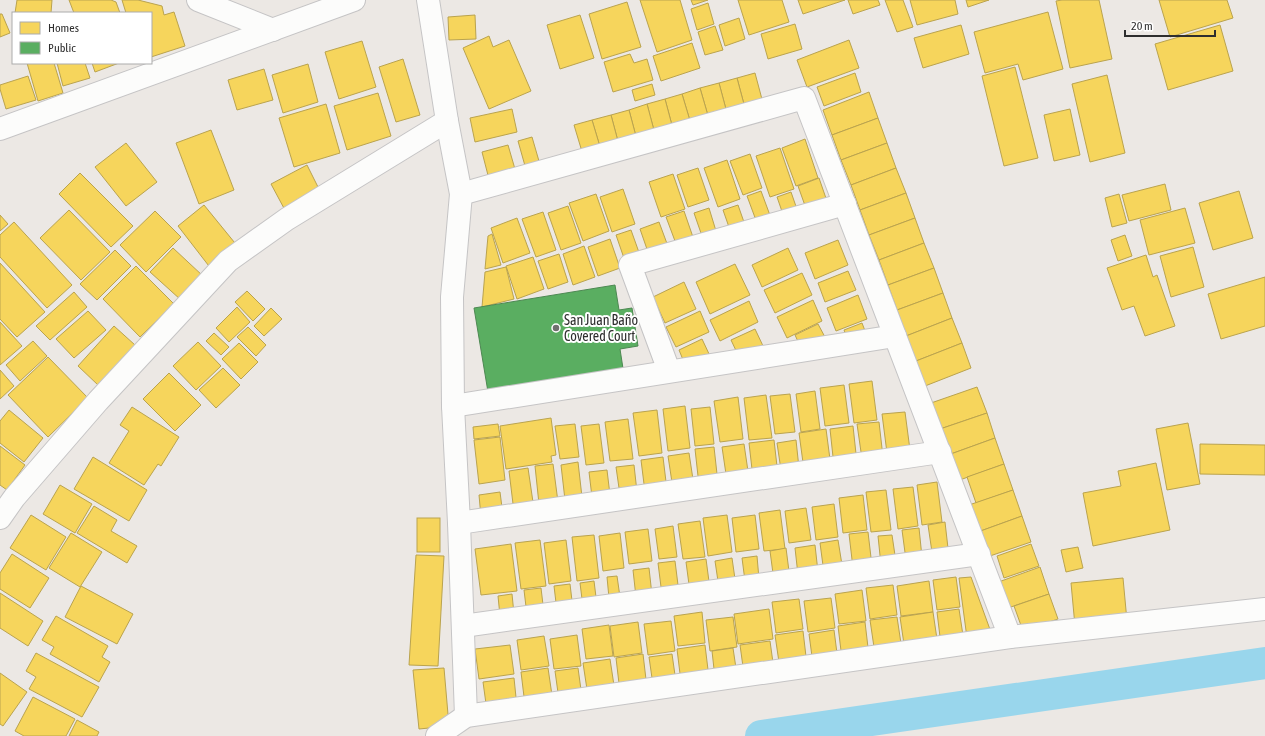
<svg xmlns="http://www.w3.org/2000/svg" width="1265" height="736" viewBox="0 0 1265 736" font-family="'Asap Condensed',sans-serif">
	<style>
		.homes { fill: #f6d55c; stroke: #baa34e }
		.public { fill: #5aae61; stroke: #4d8852 }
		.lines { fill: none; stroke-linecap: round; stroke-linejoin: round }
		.canal { stroke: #99d6ec; stroke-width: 32 }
		.minor-casing { stroke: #c5c4c5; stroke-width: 24 }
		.tertiary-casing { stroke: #c5c4c5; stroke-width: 24 }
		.minor { stroke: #fcfcfb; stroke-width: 22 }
		.tertiary { stroke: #fcfcfb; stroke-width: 22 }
		.poi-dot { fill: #706f6e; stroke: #fff; stroke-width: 1.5 }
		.labels { text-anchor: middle; stroke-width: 4; stroke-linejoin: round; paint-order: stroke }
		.poi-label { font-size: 14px; fill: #2e2e2e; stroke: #fff; text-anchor: start }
	</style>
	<rect width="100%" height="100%" fill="#ece8e4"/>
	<g class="homes">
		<path d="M17,0h35l-1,13h-36z"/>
		<path d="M69,0h42l5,2 4,11h-46z"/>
		<path d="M122,0h16l24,6 2,9 10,-3 11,34 -34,11v-44h-25z"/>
		<path d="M640,0h40l12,40 -35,12z"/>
		<path d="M691,0h17l-15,5z"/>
		<path d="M738,0h44l7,22 -40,13z"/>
		<path d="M798,0h47l-42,14z"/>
		<path d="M848,0h30l2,5 -27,9z"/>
		<path d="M885,0h18l10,27 -16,5z"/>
		<path d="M910,0h45l3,14 -41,11z"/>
		<path d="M966,0h23l-21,7z"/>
		<path d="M1062,0h37l13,59 -42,9 -14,-67z"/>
		<path d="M1159,0h68l6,18 -63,19z"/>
		<path d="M627,2l14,45 -39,12 -13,-45z"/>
		<path d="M708,3l6,21 -17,6 -6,-21z"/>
		<path d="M1048,12l15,57 -40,11 -5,-16 -33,9 -11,-41z"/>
		<path d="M0,14h2l8,19 -10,4z"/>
		<path d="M475,15l1,24 -27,1 -1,-23z"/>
		<path d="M580,15l14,43 -34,11 -13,-44z"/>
		<path d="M739,18l6,21 -20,7 -6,-21z"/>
		<path d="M795,24l7,25 -34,10 -7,-25z"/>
		<path d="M961,25l8,29 -46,14 -9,-30z"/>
		<path d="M1220,25l13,46 -65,19 -13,-46z"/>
		<path d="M715,26l8,24 -18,5 -7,-23z"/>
		<path d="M489,36l4,11 16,-7 22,51 -42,18 -26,-61z"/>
		<path d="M849,40l10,28 -52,19 -10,-27z"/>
		<path d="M362,41l14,46 -37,12 -14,-47z"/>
		<path d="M692,43l8,25 -39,13 -8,-25z"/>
		<path d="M630,54l4,9 13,-4 6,21 -40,12 -9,-30z"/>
		<path d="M403,59l17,56 -24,7 -17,-55z"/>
		<path d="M27,63h27l9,30 -25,8z"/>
		<path d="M57,63h28l5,15 -27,8z"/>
		<path d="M92,63h27l-24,9z"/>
		<path d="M308,64l10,38 -35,11 -11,-38z"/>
		<path d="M1015,67l23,91 -34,8 -22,-90z"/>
		<path d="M264,69l9,31 -36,10 -9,-30z"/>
		<path d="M755,73l8,30 -18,5 -8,-30z"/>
		<path d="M855,73l6,19 -37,14 -7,-19z"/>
		<path d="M1107,75l18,78 -35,9 -18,-78z"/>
		<path d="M28,76l8,24 -30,9 -6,-20v-4z"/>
		<path d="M737,78l8,30 -18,5 -8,-30z"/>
		<path d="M719,83l8,30 -18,6 -9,-31z"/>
		<path d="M652,84l3,11 -20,6 -3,-11z"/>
		<path d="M700,88l9,31 -18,5 -9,-30z"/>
		<path d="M869,92l9,26 -46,17 -9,-25z"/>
		<path d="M378,93l13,43 -44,14 -13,-44z"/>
		<path d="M682,94l9,30 -18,5 -8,-30z"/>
		<path d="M665,99l8,30 -18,5 -8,-30z"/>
		<path d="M326,104l14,49 -46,14 -15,-49z"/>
		<path d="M647,104l8,30 -18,6 -8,-30z"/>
		<path d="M512,109l5,23 -42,10 -5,-24z"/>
		<path d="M1070,109l10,46 -26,6 -10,-46z"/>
		<path d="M629,110l8,30 -18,5 -8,-30z"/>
		<path d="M611,115l8,30 -18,5 -9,-30z"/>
		<path d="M878,118l9,25 -46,17 -9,-25z"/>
		<path d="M592,120l9,30 -18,5 -9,-30z"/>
		<path d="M211,130l23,60 -35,14 -23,-61z"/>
		<path d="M532,137l9,31 -14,5 -9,-32z"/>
		<path d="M805,139l13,39 -22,8 -14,-38z"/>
		<path d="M126,143l31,39 -31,24 -31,-39z"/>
		<path d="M887,143l9,25 -45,17 -10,-25z"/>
		<path d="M508,145l9,31 -27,7 -8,-31z"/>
		<path d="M780,148l14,41 -24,8 -14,-41z"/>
		<path d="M750,154l12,34 -19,7 -13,-34z"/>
		<path d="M727,160l13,39 -22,8 -14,-39z"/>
		<path d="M307,165l14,28 -35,19 -15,-28z"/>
		<path d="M698,168l11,32 -21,7 -11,-32z"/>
		<path d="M896,168l10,25 -46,17 -9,-25z"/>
		<path d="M80,173l53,53 -22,21 -52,-53z"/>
		<path d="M673,174l12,35 -24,8 -12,-35z"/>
		<path d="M819,178l10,29 -21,7 -10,-28z"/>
		<path d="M1165,184l6,26 -42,11 -7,-26z"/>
		<path d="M623,189l12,35 -23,8 -12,-35z"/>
		<path d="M761,191l10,27 -14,5 -10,-27z"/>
		<path d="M1239,191l14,47 -40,12 -14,-47z"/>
		<path d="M791,192l8,23 -14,5 -8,-23z"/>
		<path d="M906,193l9,25 -46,17 -9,-25z"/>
		<path d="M596,194l13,37 -26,10 -14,-38z"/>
		<path d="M1119,194l8,29 -15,4 -7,-29z"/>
		<path d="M204,205l35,43 -27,22 -34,-44z"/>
		<path d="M738,205l7,20 -15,5 -7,-20z"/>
		<path d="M568,206l13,37 -20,7 -13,-37z"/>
		<path d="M709,208l7,23 -14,5 -8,-23z"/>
		<path d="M1185,208l10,35 -46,12 -9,-35z"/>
		<path d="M69,210l41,42 -29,28 -41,-42z"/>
		<path d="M155,211l26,26 -35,35 -26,-27z"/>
		<path d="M684,211l11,32 -17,6 -12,-32z"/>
		<path d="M543,212l13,38 -20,7 -14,-38z"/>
		<path d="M0,215l8,9 -8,7z"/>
		<path d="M517,218l13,35 -27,10 -12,-35z"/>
		<path d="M915,218l9,25 -45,17 -10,-25z"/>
		<path d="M14,222l58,63 -25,23 -47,-51v-22z"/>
		<path d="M659,222l10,27 -20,6 -9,-26z"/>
		<path d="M631,230l10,28 -15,6 -10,-29z"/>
		<path d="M492,234l9,31 -16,4 3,-33z"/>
		<path d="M1125,235l7,21 -14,5 -7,-21z"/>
		<path d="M610,239l10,29 -22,8 -10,-29z"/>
		<path d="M838,240l10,25 -33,14 -10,-26z"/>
		<path d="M924,243l10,25 -46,17 -9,-25z"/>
		<path d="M584,246l11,31 -22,8 -10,-31z"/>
		<path d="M1193,247l11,40 -33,10 -11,-41z"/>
		<path d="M173,248l30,28 -22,24 -31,-28z"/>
		<path d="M788,248l10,22 -36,17 -10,-22z"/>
		<path d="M115,250l16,16 -34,34 -17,-16z"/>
		<path d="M559,254l9,28 -20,7 -10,-28z"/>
		<path d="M1146,255l7,22 4,-2 18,51 -30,10 -11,-30 -12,4 -15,-42z"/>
		<path d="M533,257l11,32 -27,10 -11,-33z"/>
		<path d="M0,263l45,49 -28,25 -17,-18z"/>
		<path d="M735,264l15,31 -40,19 -14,-32z"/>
		<path d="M136,266l38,38 -34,33 -37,-38z"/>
		<path d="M506,267l8,32 -32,8 3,-35z"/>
		<path d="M934,268l9,25 -46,17 -9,-25z"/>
		<path d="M848,271l8,19 -31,12 -7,-19z"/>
		<path d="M802,273l10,22 -37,18 -11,-23z"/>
		<path d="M1265,277v49l-44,13 -13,-45z"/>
		<path d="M684,282l12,27 -31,14 -12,-26z"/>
		<path d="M247,291l18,18 -12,12 -18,-19z"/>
		<path d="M74,292l13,15 -37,33 -14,-14z"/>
		<path d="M943,293l9,25 -46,18 -9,-26z"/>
		<path d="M858,295l9,24 -31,12 -9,-23z"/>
		<path d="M813,300l9,21 -35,17 -10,-21z"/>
		<path d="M749,301l9,21 -38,19 -10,-21z"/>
		<path d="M237,307l13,15 -21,20 -13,-14z"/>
		<path d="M271,308l11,11 -18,17 -10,-10z"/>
		<path d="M88,311l18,19 -32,28 -18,-19z"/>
		<path d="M700,311l9,21 -33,15 -10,-20z"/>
		<path d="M952,318l10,25 -46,18 -10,-25z"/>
		<path d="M0,322l22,24 -22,19z"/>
		<path d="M862,323l5,13 -18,7 -5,-13z"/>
		<path d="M818,324l8,15 -24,11 -7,-15z"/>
		<path d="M114,326l21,19 -37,40 -20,-19z"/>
		<path d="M248,327l18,18 -10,11 -19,-19z"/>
		<path d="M755,329l9,19 -24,11 -9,-19z"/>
		<path d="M214,333l15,14 -8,8 -15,-14z"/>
		<path d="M702,339l8,17 -24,11 -7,-17z"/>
		<path d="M33,341l14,15 -27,25 -14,-16z"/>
		<path d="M198,342l23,24 -25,24 -23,-24z"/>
		<path d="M239,343l19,19 -17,17 -19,-20z"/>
		<path d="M962,343l9,25 -46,18 -9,-25z"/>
		<path d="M48,357l40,41 -40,39 -40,-42z"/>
		<path d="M223,368l17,17 -24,23 -17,-18z"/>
		<path d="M0,370l14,16 -14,13z"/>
		<path d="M169,373l32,32 -26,26 -32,-32z"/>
		<path d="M872,381l5,39 -23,3 -5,-39z"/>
		<path d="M844,385l5,38 -24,3 -5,-38z"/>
		<path d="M977,387l10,26 -47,16 -9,-26z"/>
		<path d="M815,391l5,38 -19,3 -5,-38z"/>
		<path d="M790,394l5,38 -20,2 -5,-38z"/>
		<path d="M766,395l6,43 -23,2 -5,-42z"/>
		<path d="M738,397l5,42 -23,3 -6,-41z"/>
		<path d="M685,406l5,42 -22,3 -5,-42z"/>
		<path d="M132,407l47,30 -18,29 -3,-2 -14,21 -35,-22 20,-32 -9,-6z"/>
		<path d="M710,407l4,37 -19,2 -4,-37z"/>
		<path d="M9,410l34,28 -19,24 -24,-19v-22z"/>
		<path d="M657,410l5,43 -23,3 -6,-43z"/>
		<path d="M905,412l5,38 -23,3 -5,-39z"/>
		<path d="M987,413l8,25 -47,17 -8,-26z"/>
		<path d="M551,418l5,37 -5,1 1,6 -46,7 -6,-43z"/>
		<path d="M628,419l5,40 -23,2 -5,-39z"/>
		<path d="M879,422l4,35 -21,2 -5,-35z"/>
		<path d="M1188,423l12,61 -33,6 -11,-61z"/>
		<path d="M498,424l2,12 -26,3 -1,-12z"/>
		<path d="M575,424l4,33 -19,2 -5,-33z"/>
		<path d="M599,424l5,39 -18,2 -5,-39z"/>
		<path d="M853,426l4,37 -23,3 -4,-37z"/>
		<path d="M826,429l5,38 -27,3 -5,-37z"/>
		<path d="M500,437l5,43 -26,4 -5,-44z"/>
		<path d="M995,438l9,26 -47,17 -9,-26z"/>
		<path d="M774,440l4,35 -25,3 -4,-35z"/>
		<path d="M796,440l3,28 -18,2 -4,-27z"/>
		<path d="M744,444l5,34 -22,3 -5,-34z"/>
		<path d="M1200,444l65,1v30l-65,-1z"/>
		<path d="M0,446l25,19 -18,25 -7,-5z"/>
		<path d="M714,447l4,36 -19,2 -4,-36z"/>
		<path d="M689,453l5,33 -21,3 -5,-33z"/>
		<path d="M93,457l54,33 -18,31 -55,-32z"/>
		<path d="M663,457l4,33 -22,2 -4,-32z"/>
		<path d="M578,462l4,35 -17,3 -4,-35z"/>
		<path d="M1156,463l14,67 -77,16 -10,-53 38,-7 -3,-15z"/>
		<path d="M553,464l5,38 -19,2 -4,-38z"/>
		<path d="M1004,464l9,26 -37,13 -9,-26z"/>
		<path d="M634,465l3,27 -17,3 -4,-28z"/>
		<path d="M528,468l6,41 -20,3 -5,-41z"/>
		<path d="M607,470l3,25 -18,2 -3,-25z"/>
		<path d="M937,482l5,40 -20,3 -5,-40z"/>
		<path d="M60,485l32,19 -17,29 -32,-19z"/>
		<path d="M913,487l5,39 -20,3 -5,-40z"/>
		<path d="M886,490l5,40 -20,2 -5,-40z"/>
		<path d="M1013,490l9,26 -47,17 -9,-27z"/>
		<path d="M500,492l3,23 -22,2 -2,-22z"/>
		<path d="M863,495l4,35 -24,3 -4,-35z"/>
		<path d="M834,504l4,33 -22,3 -4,-33z"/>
		<path d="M94,506l23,14 -6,11 26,15 -10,17 -50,-30z"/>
		<path d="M806,508l5,32 -22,3 -4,-32z"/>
		<path d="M780,510l5,39 -21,2 -5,-38z"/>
		<path d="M31,515l35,22 -20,33 -36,-22z"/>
		<path d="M727,515l5,37 -24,4 -5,-38z"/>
		<path d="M755,515l4,34 -23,3 -4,-34z"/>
		<path d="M1022,516l9,26 -47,16 -9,-25z"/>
		<rect x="417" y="518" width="23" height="34"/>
		<path d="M700,521l5,36 -22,2 -5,-35z"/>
		<path d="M945,522l4,35 -16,2 -5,-34z"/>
		<path d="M673,526l4,31 -18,2 -4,-30z"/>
		<path d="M919,528l3,29 -16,3 -4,-30z"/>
		<path d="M648,529l4,32 -23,3 -4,-32z"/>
		<path d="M868,532l4,34 -19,2 -4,-34z"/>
		<path d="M71,533l31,19 -22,35 -31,-19z"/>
		<path d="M620,533l4,35 -21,3 -4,-35z"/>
		<path d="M594,535l5,43 -22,3 -5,-44z"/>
		<path d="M892,535l4,27 -15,3 -3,-29z"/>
		<path d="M540,540l6,46 -25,3 -6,-46z"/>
		<path d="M566,540l5,41 -22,3 -5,-41z"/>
		<path d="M838,540l5,31 -19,2 -4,-30z"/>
		<path d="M511,544l6,47 -36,4 -6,-46z"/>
		<path d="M1031,544l8,22 -35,12 -7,-22z"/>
		<path d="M815,545l3,27 -20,3 -3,-27z"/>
		<path d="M1078,547l5,21 -17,4 -5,-22z"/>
		<path d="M786,548l4,31 -16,2 -4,-30z"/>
		<path d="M12,554l37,24 -19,30 -30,-19v-16z"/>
		<path d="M416,555l28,1 -6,110 -29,-1z"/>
		<path d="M757,556l2,23 -14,2 -3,-23z"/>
		<path d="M732,558l4,28 -17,2 -4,-27z"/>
		<path d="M706,559l4,30 -20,3 -4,-30z"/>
		<path d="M675,561l4,32 -17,2 -4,-32z"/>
		<path d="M1040,567l9,27 -47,16 -9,-26z"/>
		<path d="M649,568l3,27 -16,2 -3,-27z"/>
		<path d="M617,576l3,21 -11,1 -2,-21z"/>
		<path d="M956,577l4,30 -23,3 -4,-30z"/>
		<path d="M971,577l21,58 -25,3 -8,-60z"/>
		<path d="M1123,578l4,43 -52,5 -4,-43z"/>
		<path d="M594,581l3,24 -14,2 -3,-24z"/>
		<path d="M929,581l4,31 -32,4 -4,-30z"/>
		<path d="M570,584l3,25 -16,2 -3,-25z"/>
		<path d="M893,585l4,30 -27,4 -4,-31z"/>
		<path d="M81,586l52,28 -16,30 -52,-27z"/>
		<path d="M541,588l3,25 -17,2 -3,-25z"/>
		<path d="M862,590l4,31 -27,3 -4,-30z"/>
		<path d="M0,593l43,28 -15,25 -28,-18z"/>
		<path d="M512,594l2,20 -14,2 -2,-20z"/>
		<path d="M1049,594l9,25 -35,12 -9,-25z"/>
		<path d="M831,598l4,30 -27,4 -4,-31z"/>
		<path d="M799,599l4,30 -27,4 -4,-31z"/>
		<path d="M769,609l4,30 -35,5 -4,-30z"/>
		<path d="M959,609l5,33 -23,3 -4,-33z"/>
		<path d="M702,612l3,31 -27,3 -4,-30z"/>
		<path d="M933,612l5,34 -33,5 -5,-34z"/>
		<path d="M56,616l52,30 -6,11 8,5 -11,20 -49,-28 4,-7 -12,-7z"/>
		<path d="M733,617l4,30 -27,4 -4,-31z"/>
		<path d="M897,617l5,33 -27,4 -5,-34z"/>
		<path d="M671,621l4,30 -27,4 -4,-31z"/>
		<path d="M638,622l4,31 -28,4 -4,-31z"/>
		<path d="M865,622l4,34 -27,3 -4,-33z"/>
		<path d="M609,625l4,31 -27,3 -4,-30z"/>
		<path d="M834,630l4,31 -25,3 -4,-30z"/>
		<path d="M803,631l4,34 -27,4 -5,-34z"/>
		<path d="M577,635l4,31 -27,3 -4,-30z"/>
		<path d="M544,636l5,30 -28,4 -4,-30z"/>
		<path d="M770,641l4,29 -30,4 -4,-29z"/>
		<path d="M510,645l4,29 -35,5 -4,-30z"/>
		<path d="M705,645l4,33 -28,4 -4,-33z"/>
		<path d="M733,648l4,27 -22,3 -3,-27z"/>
		<path d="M36,653l63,34 -17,30 -53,-28 7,-12 -10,-6z"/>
		<path d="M643,654l4,34 -27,4 -4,-34z"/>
		<path d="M672,654l4,28 -23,3 -4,-28z"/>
		<path d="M610,659l5,33 -27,4 -5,-33z"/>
		<path d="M444,668l5,58 -30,3 -6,-59z"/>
		<path d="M548,668l5,34 -28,3 -4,-33z"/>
		<path d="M578,668l4,29 -23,3 -4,-29z"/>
		<path d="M0,673l27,19 -24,34 -3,-2z"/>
		<path d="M514,678l3,29 -30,4 -4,-29z"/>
		<path d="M33,697l42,22 -9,17h-42l-9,-5z"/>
		<path d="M77,720l22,12 -2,4h-28z"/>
	</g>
	<path class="public" d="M615,285l4,25 13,-2 6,38 -18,3 4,26 -135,23 -15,-90z"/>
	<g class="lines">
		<path class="canal" d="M761,736l504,-73"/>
		<defs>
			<g id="minor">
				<path d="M198,0l75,30"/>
				<path d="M428,0l19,121 14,73 -9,103 1,109 6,117 7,193"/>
				<path d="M461,194l343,-96 206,539"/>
				<path d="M669,371l-39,-106 215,-61"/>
				<path d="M453,406l442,-70"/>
				<path d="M0,518l14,-20 84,-97 130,-140 59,-42 160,-98"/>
				<path d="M459,523l481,-71"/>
				<path d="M463,626l516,-72"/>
				<path d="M437,736l29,-20 544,-79 255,-28"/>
			</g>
			<path id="tertiary" d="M0,129l354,-129"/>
		</defs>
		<use href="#minor" class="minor-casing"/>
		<use href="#tertiary" class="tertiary-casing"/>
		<use href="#minor" class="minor"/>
		<use href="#tertiary" class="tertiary"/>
	</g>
	<circle class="poi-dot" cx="556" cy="328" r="4"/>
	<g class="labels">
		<g class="poi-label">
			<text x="564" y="325">San Juan Baño<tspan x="564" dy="16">Covered Court</tspan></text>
		</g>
	</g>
	<rect x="12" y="12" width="140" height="52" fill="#ffffff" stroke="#ababab"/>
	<rect x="20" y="22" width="20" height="12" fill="#f6d55c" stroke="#ababab"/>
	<text x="48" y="32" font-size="12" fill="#2e2e2e">Homes</text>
	<rect x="20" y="42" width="20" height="12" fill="#5aae61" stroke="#ababab"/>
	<text x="48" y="52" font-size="12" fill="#2e2e2e">Public</text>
	<path d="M1125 30v6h90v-6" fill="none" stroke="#2e2e2e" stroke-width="2"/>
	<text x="1131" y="30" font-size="12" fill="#2e2e2e" stroke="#ffffff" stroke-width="3" paint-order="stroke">20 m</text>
</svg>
